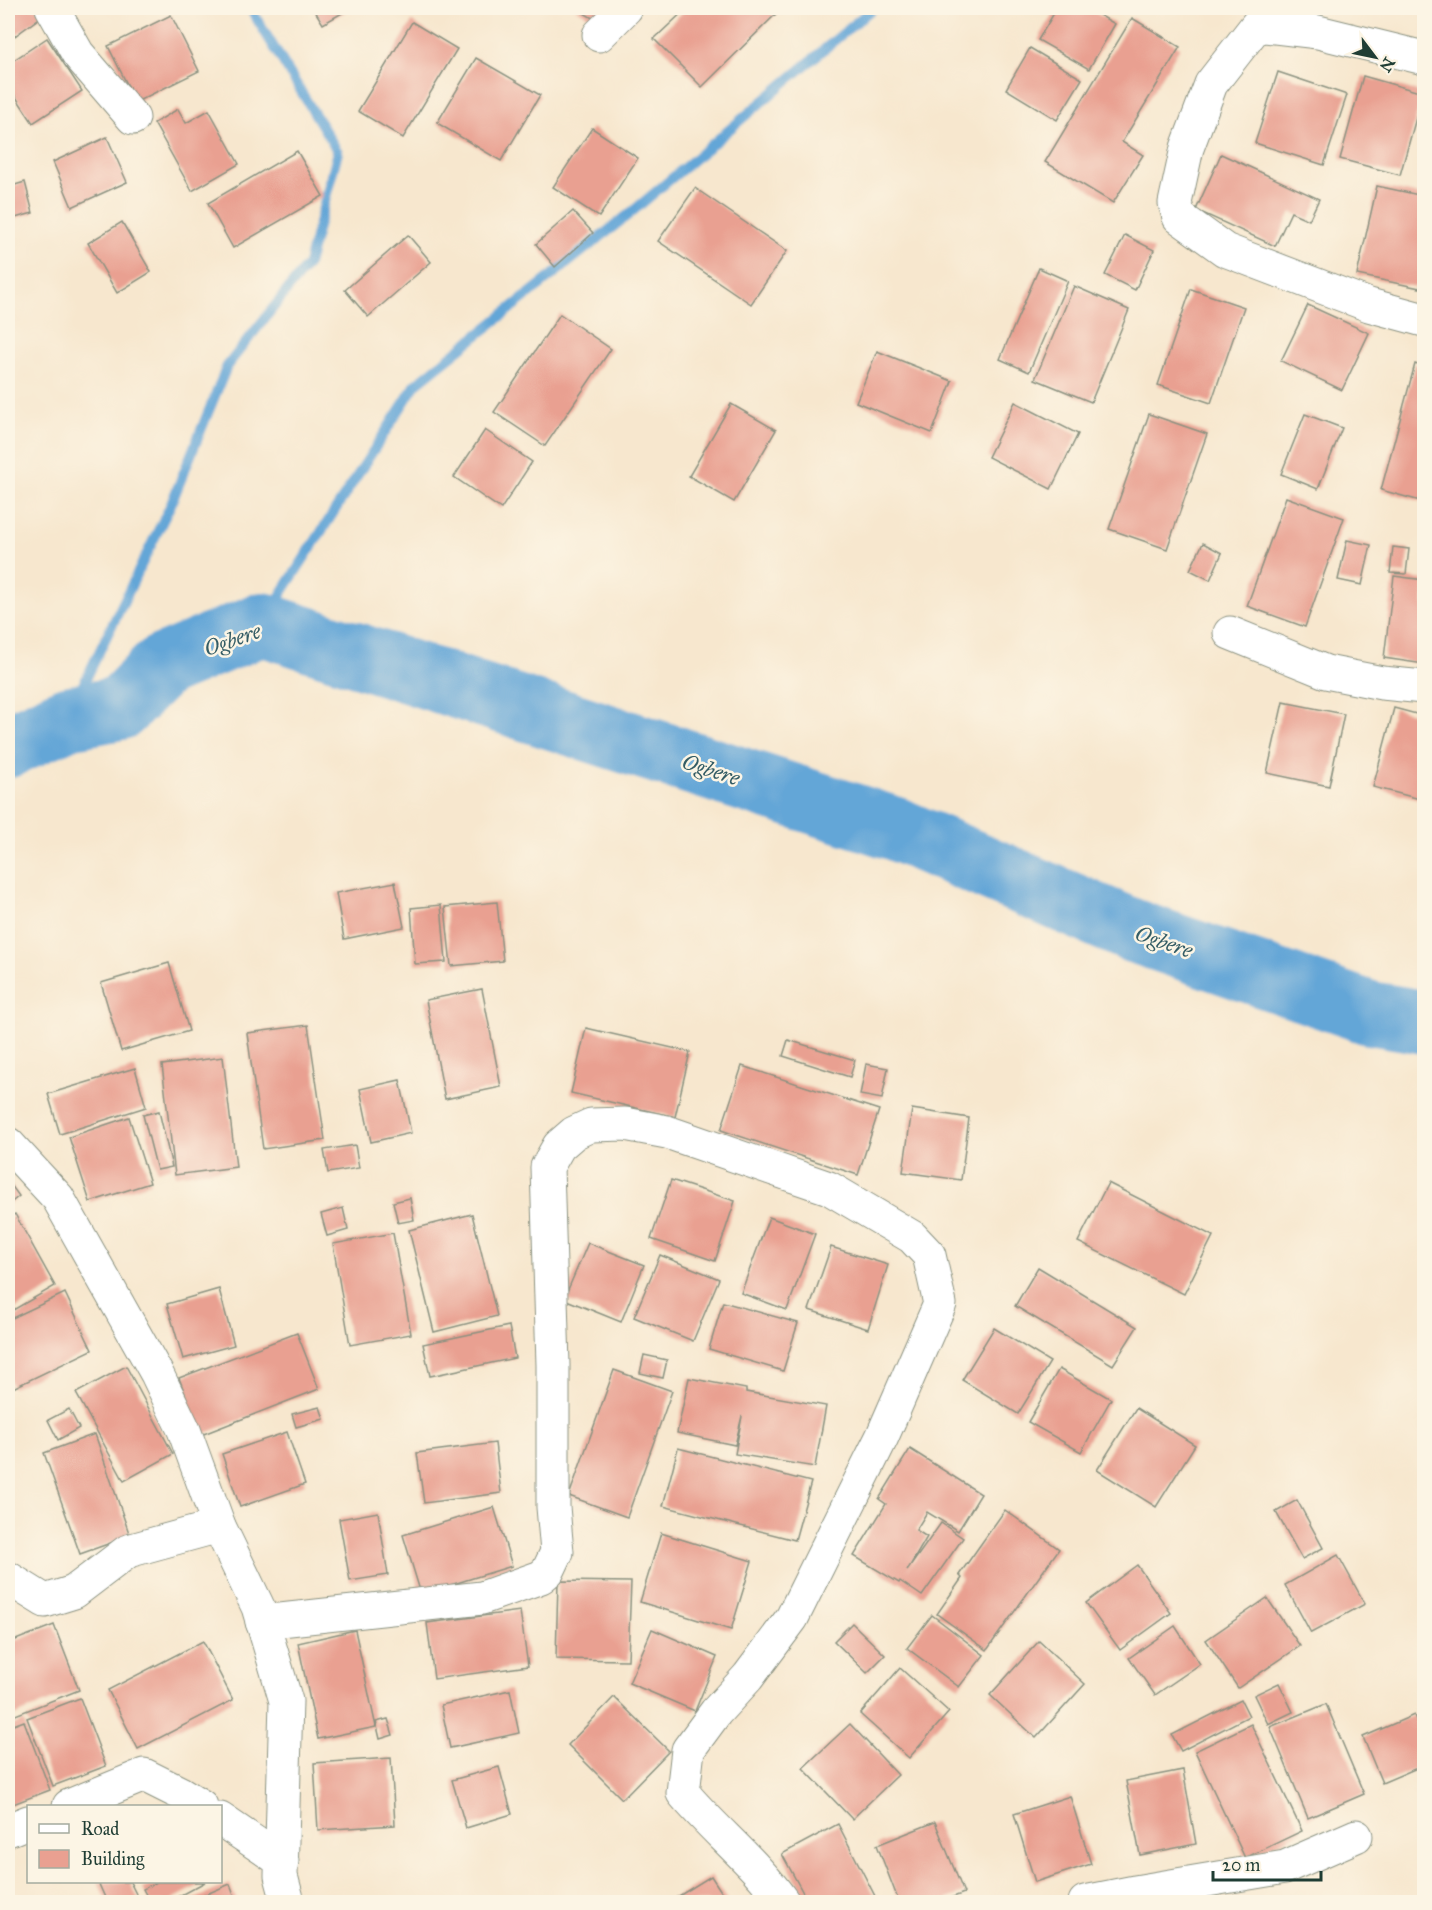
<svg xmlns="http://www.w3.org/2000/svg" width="1432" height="1910" viewBox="0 0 1432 1910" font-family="'IM FELL Great Primer',serif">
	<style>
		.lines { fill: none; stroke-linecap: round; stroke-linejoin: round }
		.stream { stroke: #63a6d7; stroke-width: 10 }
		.river { stroke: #63a6d7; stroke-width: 64 }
		.building { fill: #e9a091 }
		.minor-casing { stroke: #8b9281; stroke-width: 35 }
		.minor { stroke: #fff; stroke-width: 33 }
		.labels { text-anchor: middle; stroke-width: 5; stroke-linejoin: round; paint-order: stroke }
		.water-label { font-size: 22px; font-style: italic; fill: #335c65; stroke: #fcf5e5 }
	</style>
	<rect width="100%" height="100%" fill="#fcf5e5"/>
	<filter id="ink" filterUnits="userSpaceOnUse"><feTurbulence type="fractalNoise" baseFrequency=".0167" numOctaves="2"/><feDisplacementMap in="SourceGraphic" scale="12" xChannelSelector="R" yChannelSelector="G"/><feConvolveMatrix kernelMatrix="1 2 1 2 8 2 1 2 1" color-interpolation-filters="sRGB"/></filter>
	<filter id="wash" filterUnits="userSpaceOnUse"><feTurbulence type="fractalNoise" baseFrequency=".008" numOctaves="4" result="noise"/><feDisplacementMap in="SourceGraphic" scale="24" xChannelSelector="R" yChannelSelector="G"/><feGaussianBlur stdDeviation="1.35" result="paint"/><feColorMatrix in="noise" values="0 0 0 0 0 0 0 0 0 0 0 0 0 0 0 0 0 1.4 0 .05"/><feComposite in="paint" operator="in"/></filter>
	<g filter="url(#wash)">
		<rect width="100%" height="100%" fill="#f7e7ce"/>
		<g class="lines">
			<g class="stream">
				<path d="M262,624l154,-240 217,-173 240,-203"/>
				<path d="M67,718l104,-214 56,-138 81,-102 30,-112 -88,-144"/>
			</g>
			<path class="river" d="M8,746l59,-28 53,-10 42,-42 100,-42 634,205 235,101 239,83 54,9"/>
		</g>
		<g id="blocks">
			<g class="building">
				<path d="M8,8h28l6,8 -34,25z"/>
				<path d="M313,8h38l-28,16z"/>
				<path d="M575,8h28l-7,12z"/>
				<path d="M687,8h95l-80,79 -48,-48z"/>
				<path d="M1057,8h30l28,16 -26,45 -51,-29z"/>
				<path d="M171,15l28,56 -63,31 -28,-56z"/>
				<path d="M1132,18l48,29 -58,95 21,13 -30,48 -68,-41z"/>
				<path d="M412,22l45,27 -54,89 -45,-27z"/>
				<path d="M47,38l35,53 -49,32 -25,-38v-21z"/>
				<path d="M1030,48l52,31 -25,41 -51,-31z"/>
				<path d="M476,58l64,37 -39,66 -64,-38z"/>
				<path d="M1278,72l69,23 -23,70 -69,-22z"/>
				<path d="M1363,76l60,17 -23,82 -60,-16z"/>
				<path d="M178,109l8,14 23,-13 30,54 -47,27 -38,-68z"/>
				<path d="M592,128l46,30 -39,59 -46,-30z"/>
				<path d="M107,137l20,45 -55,25 -19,-45z"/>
				<path d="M297,151l26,45 -90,52 -25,-45z"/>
				<path d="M1221,154l98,45 -10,21 -18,-8 -16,34 -79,-36z"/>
				<path d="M25,182l8,31 -25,7v-33z"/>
				<path d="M1377,186l47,10v73l-4,19 -63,-13z"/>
				<path d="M695,188l92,63 -36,53 -93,-63z"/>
				<path d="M573,211l20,22 -38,34 -19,-23z"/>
				<path d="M122,222l29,50 -34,21 -29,-50z"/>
				<path d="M408,235l23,27 -63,55 -23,-27z"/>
				<path d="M1125,235l29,15 -19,40 -30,-15z"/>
				<path d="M1039,268l29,13 -39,91 -29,-13z"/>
				<path d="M1074,286l55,24 -38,92 -56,-23z"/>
				<path d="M1191,289l53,18 -33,96 -53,-18z"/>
				<path d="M1308,305l61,28 -27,57 -61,-29z"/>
				<path d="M560,314l51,35 -66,97 -51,-34z"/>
				<path d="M877,351l75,30 -20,52 -76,-31z"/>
				<path d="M1415,364l9,3v135l-43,-12z"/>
				<path d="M1015,402l63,32 -27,55 -63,-32z"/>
				<path d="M731,404l45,26 -42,72 -45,-26z"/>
				<path d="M1149,414l58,20 -40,115 -58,-20z"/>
				<path d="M1305,414l37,14 -24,61 -37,-15z"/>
				<path d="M485,430l47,32 -31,47 -47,-32z"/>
				<path d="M1286,497l58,21 -39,109 -58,-21z"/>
				<path d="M1347,540l24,5 -9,40 -24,-5z"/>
				<path d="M1203,543l19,10 -12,27 -20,-10z"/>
				<path d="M1393,547l16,2 -3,25 -16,-1z"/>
				<path d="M1394,576l30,4v84l-40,-6z"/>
				<path d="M1283,702l61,12 -15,72 -62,-13z"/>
				<path d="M1394,708l30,8v84l-51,-13z"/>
				<path d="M395,882l9,45 -60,12 -8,-46z"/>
				<path d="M497,902l6,59 -52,5 -6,-59z"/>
				<path d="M441,905l5,57 -31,2 -4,-56z"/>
				<path d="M169,963l20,68 -68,20 -20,-68z"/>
				<path d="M482,989l19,98 -56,12 -19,-99z"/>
				<path d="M308,1025l17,115 -62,9 -16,-116z"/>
				<path d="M586,1028l104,24 -15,65 -104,-24z"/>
				<path d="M788,1040l67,20 -5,17 -67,-21z"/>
				<path d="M223,1057l13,110 -61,8 -13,-110z"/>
				<path d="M866,1064l22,4 -6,31 -22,-4z"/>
				<path d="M742,1066l137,44 -21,65 -137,-45z"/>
				<path d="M135,1068l11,39 -86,27 -12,-40z"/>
				<path d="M400,1080l11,53 -40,9 -11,-53z"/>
				<path d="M912,1109l57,9 -8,62 -58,-8z"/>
				<path d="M159,1111l13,56 -15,3 -14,-55z"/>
				<path d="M129,1117l21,66 -60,19 -21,-65z"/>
				<path d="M355,1145l4,23 -31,5 -4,-23z"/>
				<path d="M671,1180l64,21 -20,60 -64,-22z"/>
				<path d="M8,1181l11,15 -11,9z"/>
				<path d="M1108,1183l105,53 -29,58 -106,-52z"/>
				<path d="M410,1198l4,22 -16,3 -5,-21z"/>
				<path d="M343,1208l5,22 -21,6 -6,-22z"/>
				<path d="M15,1214l40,72 -47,27v-95z"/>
				<path d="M472,1214l25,102 -63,16 -25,-102z"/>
				<path d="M769,1217l46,17 -28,76 -46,-17z"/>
				<path d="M393,1233l18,101 -61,11 -17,-101z"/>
				<path d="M588,1243l56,22 -23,57 -57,-23z"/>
				<path d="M831,1247l57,18 -20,64 -59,-19z"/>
				<path d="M660,1255l59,24 -26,62 -59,-24z"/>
				<path d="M1038,1267l99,60 -24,38 -98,-59z"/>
				<path d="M219,1289l15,56 -51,14 -16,-55z"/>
				<path d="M65,1293l27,57 -79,38 -5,-12v-56z"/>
				<path d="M723,1302l75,21 -15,48 -74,-22z"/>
				<path d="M509,1326l6,32 -85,18 -7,-32z"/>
				<path d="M994,1328l56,34 -32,52 -56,-34z"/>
				<path d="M297,1333l22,56 -118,46 -22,-57z"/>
				<path d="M644,1355l23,5 -4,18 -23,-5z"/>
				<path d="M126,1366l47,88 -49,27 -48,-88z"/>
				<path d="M1059,1369l52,30 -30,53 -53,-30z"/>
				<path d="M614,1370l58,21 -45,126 -58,-21z"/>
				<path d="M689,1378l57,11v3l80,14 -11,61 -80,-13 7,-38 -7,29 -58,-12z"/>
				<path d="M320,1407l4,12 -28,8 -4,-13z"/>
				<path d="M1136,1408l59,37 -39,62 -59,-37z"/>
				<path d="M69,1409l10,19 -21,12 -10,-20z"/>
				<path d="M287,1432l18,52 -65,23 -18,-53z"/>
				<path d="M95,1434l35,102 -50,18 -36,-101z"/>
				<path d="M495,1443l6,50 -77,10 -7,-50z"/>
				<path d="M678,1448l133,34 -16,58 -132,-34z"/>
				<path d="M910,1449l71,45 -23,37 -31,-19 -11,18 11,7 -20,34 34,-48 22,15 -41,58 -22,-15 -1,2 -45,-27 32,-52 -7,-5z"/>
				<path d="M1297,1500l26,48 -21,11 -26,-47z"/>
				<path d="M494,1507l18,59 -91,28 -18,-59z"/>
				<path d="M1005,1510l54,39 -72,101 -50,-36 25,-36 -3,-3z"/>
				<path d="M378,1512l10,63 -38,6 -11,-62z"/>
				<path d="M661,1533l91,28 -21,69 -91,-28z"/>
				<path d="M1338,1555l27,49 -54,29 -26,-48z"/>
				<path d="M1137,1565l34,48 -51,37 -34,-47z"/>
				<path d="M558,1581l73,1 -3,78 -72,-1z"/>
				<path d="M1267,1598l33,48 -62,42 -32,-48z"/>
				<path d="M520,1611l8,55 -94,13 -7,-56z"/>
				<path d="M932,1615l52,40 -25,32 -52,-39z"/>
				<path d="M852,1623l33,32 -18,18 -33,-32z"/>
				<path d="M54,1625l25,65 -71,28v-75z"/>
				<path d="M1175,1626l25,38 -45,31 -26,-37z"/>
				<path d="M652,1629l65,28 -22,54 -66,-28z"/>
				<path d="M355,1630l21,97 -58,12 -20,-96z"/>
				<path d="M203,1641l30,59 -95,49 -30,-59z"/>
				<path d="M1039,1641l46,43 -49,54 -46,-43z"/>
				<path d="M900,1668l49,44 -40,46 -49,-44z"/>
				<path d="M1279,1683l14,29 -25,12 -14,-29z"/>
				<path d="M510,1690l9,43 -69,15 -9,-43z"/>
				<path d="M614,1697l55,54 -47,48 -54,-54z"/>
				<path d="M80,1698l26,68 -53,20 -26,-68z"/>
				<path d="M1241,1700l8,16 -68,35 -9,-16z"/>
				<path d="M1326,1704l38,90 -56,24 -38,-91z"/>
				<path d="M1414,1715l10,25v25l-42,18 -19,-46z"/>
				<path d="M388,1719l5,16 -13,4 -4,-17z"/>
				<path d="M24,1721l26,69 -42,16v-79z"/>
				<path d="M850,1724l48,51 -46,44 -49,-51z"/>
				<path d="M1251,1724l51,107 -57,27 -50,-107z"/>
				<path d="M391,1758l4,67 -77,5 -4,-67z"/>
				<path d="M499,1767l13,47 -46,14 -14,-48z"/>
				<path d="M1183,1770l13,74 -56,11 -14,-74z"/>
				<path d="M1070,1796l21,68 -56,18 -21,-68z"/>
				<path d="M935,1822l29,71 -24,9h-41l-22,-57z"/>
				<path d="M838,1824l40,78h-70l-26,-48z"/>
				<path d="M711,1876l17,26h-59z"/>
				<path d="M98,1882h32l10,20h-33z"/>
				<path d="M157,1882h48l-37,20h-18l-7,-13z"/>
				<path d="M230,1884l7,18h-49z"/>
			</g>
		</g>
	</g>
	<g filter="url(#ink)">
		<use href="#blocks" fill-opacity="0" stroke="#8b9281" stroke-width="1.5"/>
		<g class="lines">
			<defs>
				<g id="minor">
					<path d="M52,8l26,46 55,64"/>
					<path d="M599,35l27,-27"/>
					<path d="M1424,58l-106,-26 -61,-7 -46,59 -24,64 -12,55 4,14 46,33 144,55 55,15"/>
					<path d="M1230,633l96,39 56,11 42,4"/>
					<path d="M8,1144l50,54 99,176 27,56 35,96 39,81 28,94 -5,175 7,26"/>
					<path d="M8,1578l37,23 29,-9 54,-41 91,-25"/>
					<path d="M262,1622l220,-24 59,-21 7,-6 9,-19 -4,-45v-142l-6,-198 12,-21 15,-13 17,-8 34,-1 42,8 162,56 83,49 17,18 11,49 -58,133 -90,181 -44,59 -32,35 -28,38 -5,43c32,38 72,69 100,109"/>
					<path d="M69,1806l75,-31 36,18 21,13"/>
					<path d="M220,1819l62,42"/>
					<path d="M8,1830l20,-8"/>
					<path d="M1085,1902l50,-10 150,-25 71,-31"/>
				</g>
			</defs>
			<use href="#minor" class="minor-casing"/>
			<use href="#minor" class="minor"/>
		</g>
	</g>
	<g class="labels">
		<g class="water-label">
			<text transform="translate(232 639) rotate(-19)" y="8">Ogbere</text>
			<text transform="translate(711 769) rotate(18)" y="8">Ogbere</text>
			<text transform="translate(1164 941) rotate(19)" y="8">Ogbere</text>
		</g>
	</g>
	<rect width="1432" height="1910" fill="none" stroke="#fcf5e5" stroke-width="30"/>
	<rect x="27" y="1805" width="195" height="78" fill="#fcf5e5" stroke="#a4ab9e" stroke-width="1.5"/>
	<rect x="39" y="1824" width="30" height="9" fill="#ffffff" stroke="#a4ab9e" stroke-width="1.5"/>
	<text x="81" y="1835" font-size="18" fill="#1f3d34">Road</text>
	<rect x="39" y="1850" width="30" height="18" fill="#e9a091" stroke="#a4ab9e" stroke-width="1.5"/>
	<text x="81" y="1865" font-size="18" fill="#1f3d34">Building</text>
	<g transform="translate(1375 57) rotate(122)" stroke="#fcf5e5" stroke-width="4.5" paint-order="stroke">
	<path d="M0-4.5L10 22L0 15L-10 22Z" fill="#1f3d34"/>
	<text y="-9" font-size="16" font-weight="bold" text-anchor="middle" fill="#1f3d34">N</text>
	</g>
	<path d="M1213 1871v9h108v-9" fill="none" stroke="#1f3d34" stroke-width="3"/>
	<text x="1222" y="1871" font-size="18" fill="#1f3d34" stroke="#fcf5e5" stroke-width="4.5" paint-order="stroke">20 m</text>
</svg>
